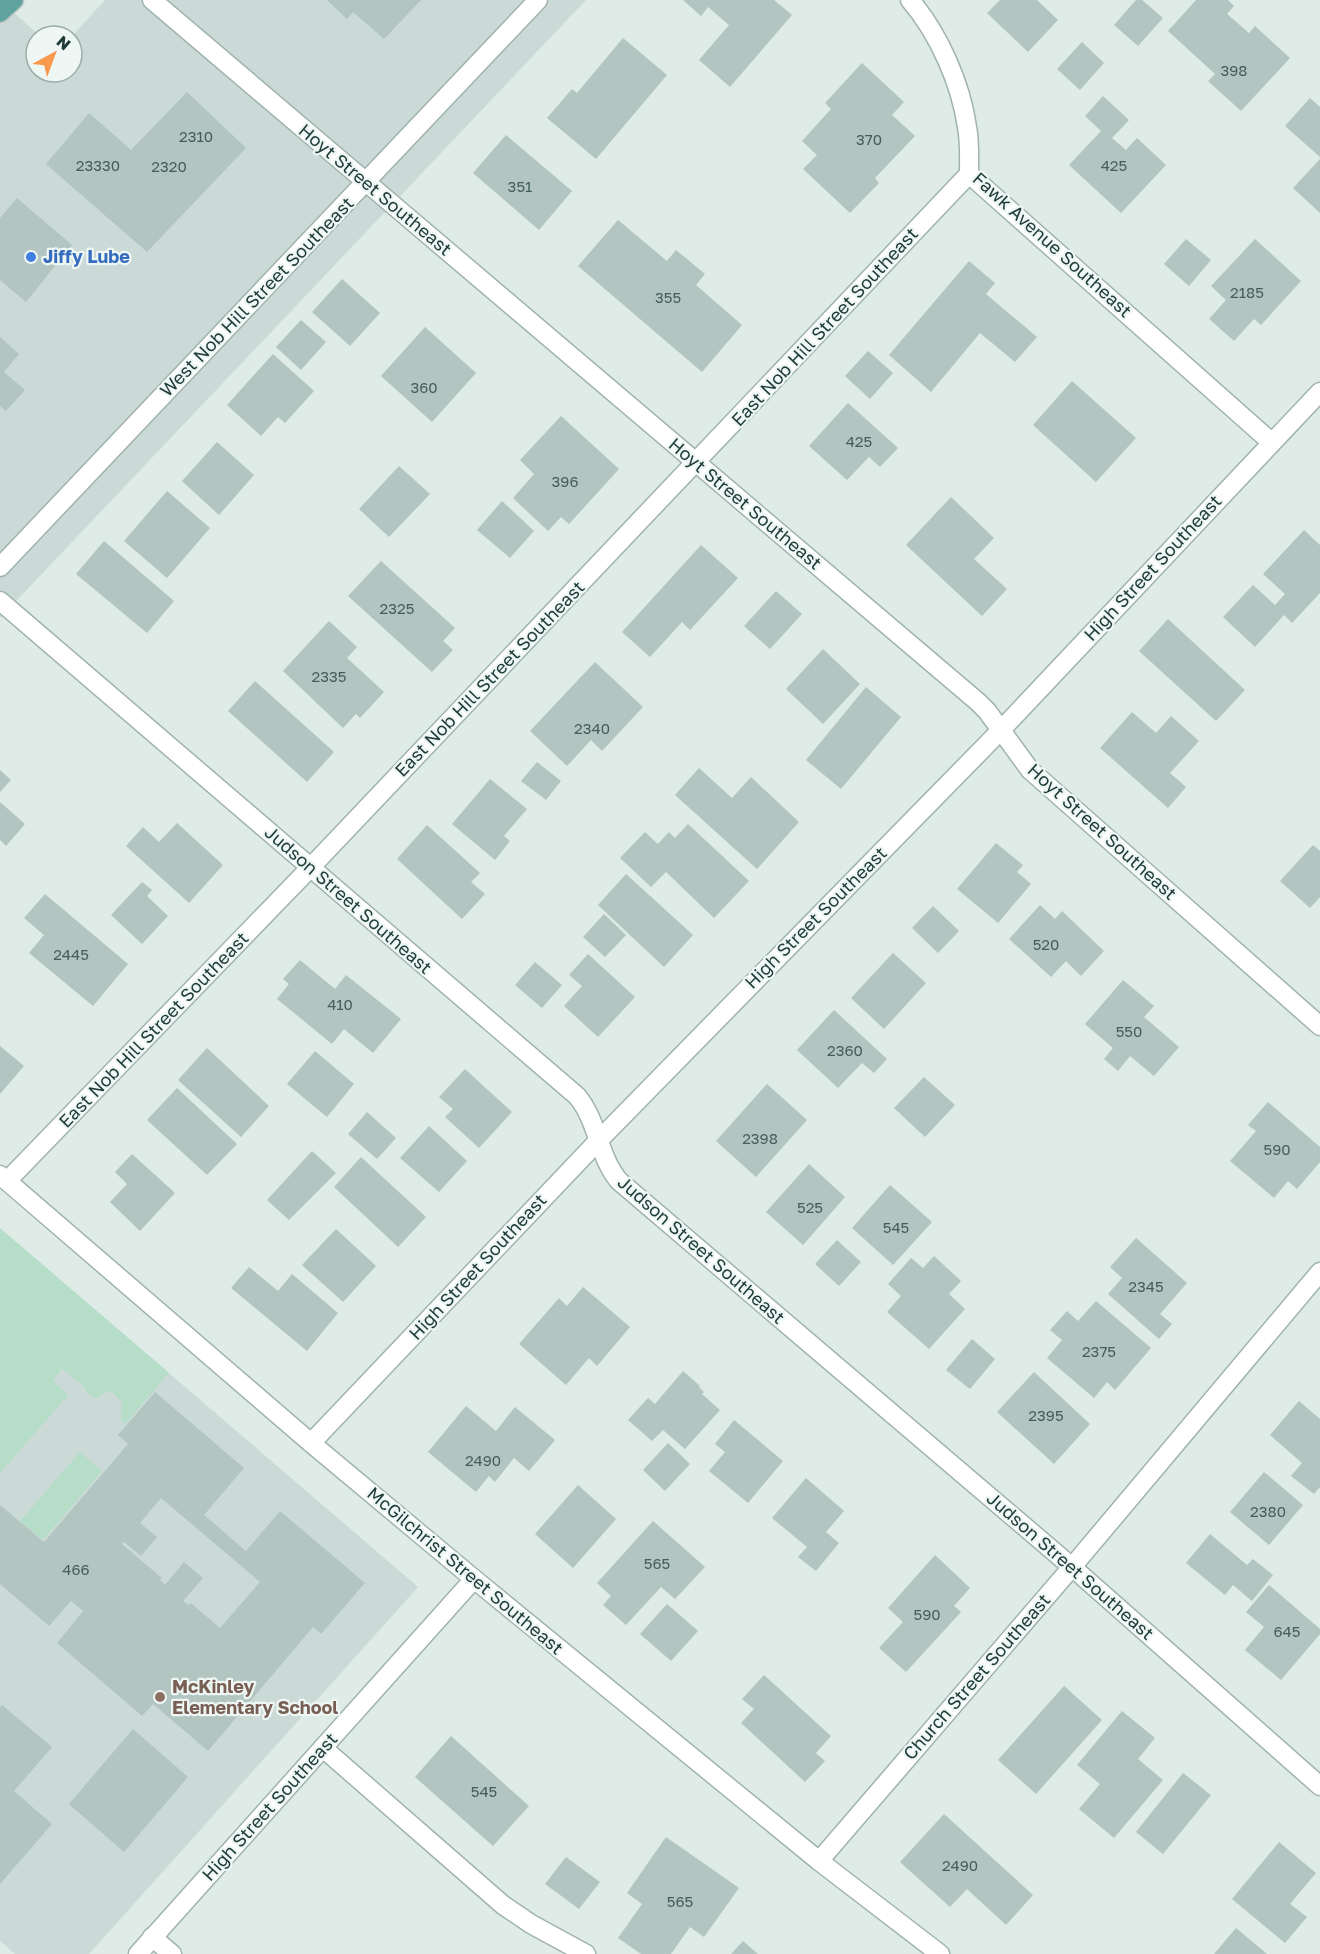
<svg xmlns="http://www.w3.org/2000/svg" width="1320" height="1954" viewBox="0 0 1320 1954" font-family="'Golos Text',sans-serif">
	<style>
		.built { fill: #ccdad7 }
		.green { fill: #b5ddc8 }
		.building { fill: #b3c5c1; fill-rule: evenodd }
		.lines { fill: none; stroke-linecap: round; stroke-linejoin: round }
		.minor-casing { stroke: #a1b3af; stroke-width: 21 }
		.tertiary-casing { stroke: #a1b3af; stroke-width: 21 }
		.primary-casing { stroke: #c0c8c8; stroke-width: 21 }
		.minor { stroke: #fff; stroke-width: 18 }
		.tertiary { stroke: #fff; stroke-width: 18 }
		.primary { stroke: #60a29e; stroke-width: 18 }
		.shop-dot { fill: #3f7fe0; stroke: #eef7f4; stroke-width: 2 }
		.education-dot { fill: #8d6e63; stroke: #eef7f4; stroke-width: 2 }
		.labels { text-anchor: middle; stroke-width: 4.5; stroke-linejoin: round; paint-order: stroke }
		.number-label { font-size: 15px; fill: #445e5b }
		.street-label { font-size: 18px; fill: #1f3b39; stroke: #eef7f4 }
		.shop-label { font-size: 18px; font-weight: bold; fill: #366cbe; stroke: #eef7f4; text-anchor: start }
		.education-label { font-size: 18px; font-weight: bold; fill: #785e54; stroke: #eef7f4; text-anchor: start }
	</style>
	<rect width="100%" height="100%" fill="#deebe7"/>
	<g class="built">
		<path d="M0,0l40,36h-4v36h36v-36l33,-36h481l-586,618z"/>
		<path d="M105,1318l313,269 -329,367h-74l-15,-13v-498z"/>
	</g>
	<g class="green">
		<path d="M0,1228l169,145 -44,51 -4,-4 1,-18 -11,-11 -10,3 -2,4 -8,-2 -4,-3 -2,-6 -23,-18 -9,12 15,14 -68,78z"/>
		<path d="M80,1452l22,19 -59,69 -23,-19z"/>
	</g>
	<g class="building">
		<path d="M327,0h94l-37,39 -31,-27 -6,7z"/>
		<path d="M683,0h91l18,15 -62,72 -31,-27 30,-35 -21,-18 -7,9z"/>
		<path d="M1000,0h37l21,20 -30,32 -41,-39z"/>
		<path d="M1136,0h6l21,18 -25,28 -24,-21z"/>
		<path d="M1196,0h32l6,6 -7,8 22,19 6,-7 35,32 -49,53 -33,-30 7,-7 -47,-43z"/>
		<path d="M623,38l44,37 -71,84 -49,-41 25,-29 5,4z"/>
		<path d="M1082,42l22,21 -24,27 -23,-21z"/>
		<path d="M862,63l42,39 -12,13 23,21 -40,42 4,5 -29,30 -47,-44 14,-14 -15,-14 29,-32 -6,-6z"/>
		<path d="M187,92l59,56 -99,104 -101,-88 43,-51 42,37z"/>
		<path d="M1103,96l26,24 -17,18 14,12 11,-12 29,27 -45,48 -52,-48 32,-34 -16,-15z"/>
		<path d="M1310,98l10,9v50l-35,-31z"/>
		<path d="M506,135l66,56 -33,39 -66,-57z"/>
		<path d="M1320,159v54l-27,-25z"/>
		<path d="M17,198l55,47 -46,57 -26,-22v-62z"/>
		<path d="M618,220l49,41 9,-11 29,24 -9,11 46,40 -40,47 -124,-106z"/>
		<path d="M1186,239l25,21 -22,26 -25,-22z"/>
		<path d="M1255,239l46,42 -40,44 -7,-6 -20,22 -25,-22 17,-19 -15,-14z"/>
		<path d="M969,261l26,22 -9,11 51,43 -22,25 -35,-29 -49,59 -42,-37z"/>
		<path d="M342,279l38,34 -30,33 -38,-34z"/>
		<path d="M301,320l25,22 -25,28 -25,-23z"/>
		<path d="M425,327l51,46 -44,49 -51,-46z"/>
		<path d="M0,337l19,17 -15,18 21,18 -19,21 -6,-5z"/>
		<path d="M868,351l25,22 -23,26 -25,-23z"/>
		<path d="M273,354l41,37 -29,32 -7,-6 -17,19 -34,-31z"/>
		<path d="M1072,381l64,57 -40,44 -63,-57z"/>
		<path d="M848,403l50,45 -18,19 -11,-10 -22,23 -38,-34z"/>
		<path d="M561,416l58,53 -50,55 -8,-7 -13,14 -35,-33 21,-24 -14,-14z"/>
		<path d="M217,442l37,33 -35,40 -37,-34z"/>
		<path d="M399,466l31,28 -41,43 -30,-28z"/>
		<path d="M167,491l43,37 -43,50 -43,-37z"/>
		<path d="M951,497l43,41 -20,21 33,30 -25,27 -76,-71z"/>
		<path d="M502,501l32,30 -24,27 -33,-28z"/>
		<path d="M1304,530l16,15v48l-28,30 -8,-8 -29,32 -32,-30 30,-32 22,20 10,-11 -22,-20z"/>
		<path d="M104,541l70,60 -27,32 -71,-59z"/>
		<path d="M701,545l37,33 -48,52 -8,-8 -32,35 -28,-25z"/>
		<path d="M381,561l74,67 -12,13 10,9 -21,22 -84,-76z"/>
		<path d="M776,591l26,23 -32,35 -26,-23z"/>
		<path d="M1168,619l77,71 -29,31 -77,-70z"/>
		<path d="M329,621l28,26 -10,11 37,34 -24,26 -4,-4 -13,14 -60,-57z"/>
		<path d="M823,649l37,35 -37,40 -37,-35z"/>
		<path d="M595,662l48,45 -41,44 -11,-11 -24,26 -37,-35z"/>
		<path d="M255,681l79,71 -27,30 -79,-71z"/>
		<path d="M866,687l35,30 -60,72 -35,-29z"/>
		<path d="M1132,712l24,21 15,-17 28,25 -29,32 16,14 -18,21 -68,-60z"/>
		<path d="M537,762l24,19 -15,19 -25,-19z"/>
		<path d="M699,768l33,30 19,-21 48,45 -42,47 -82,-74z"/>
		<path d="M0,770l11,10 -11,12z"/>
		<path d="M490,779l37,30 -23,27 6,5 -15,19 -43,-36z"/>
		<path d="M0,802l25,22 -19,22 -6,-6z"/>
		<path d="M177,823l46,42 -34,38 -63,-57 17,-19 16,15z"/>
		<path d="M688,824l61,57 -35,37 -48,-46 -15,15 -31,-29 25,-26 13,12 11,-12 6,6z"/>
		<path d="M427,825l53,48 -9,9 14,12 -23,25 -65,-60z"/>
		<path d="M996,843l27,22 -6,7 14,12 -33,39 -41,-34z"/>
		<path d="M1313,845l7,6v46l-10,11 -30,-27z"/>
		<path d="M626,874l67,61 -29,32 -66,-62z"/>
		<path d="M142,882l10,8 -5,6 21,20 -26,28 -31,-29z"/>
		<path d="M45,894l83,70 -35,42 -64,-53 15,-18 -20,-17z"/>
		<path d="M1040,905l15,14 7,-8 42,40 -23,25 -15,-15 -15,16 -42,-38z"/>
		<path d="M933,906l26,25 -21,22 -26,-25z"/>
		<path d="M604,914l22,21 -21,22 -22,-20z"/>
		<path d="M893,953l33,30 -42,46 -33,-31z"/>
		<path d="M588,954l47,43 -37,40 -34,-31 18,-20 -13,-11z"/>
		<path d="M300,960l35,29 11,-14 55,44 -28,34 -29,-24 -12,15 -55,-45 12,-15 -6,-5z"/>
		<path d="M535,962l27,23 -20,23 -27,-23z"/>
		<path d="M1123,980l31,26 -10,11 35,30 -25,29 -24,-20 -12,15 -14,-12 9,-11 -28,-24z"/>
		<path d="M834,1010l53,49 -13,14 -12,-10 -24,25 -41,-38z"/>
		<path d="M0,1046l24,20 -24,28z"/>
		<path d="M207,1048l62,58 -28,31 -63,-57z"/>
		<path d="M315,1051l39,33 -27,33 -40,-33z"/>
		<path d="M465,1069l47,43 -33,36 -34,-31 8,-8 -14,-12z"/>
		<path d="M924,1077l31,28 -30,32 -31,-29z"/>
		<path d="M767,1084l40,36 -51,57 -40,-36z"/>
		<path d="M177,1088l60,56 -30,31 -60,-55z"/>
		<path d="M1268,1102l52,45v15l-23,27 -9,-8 -14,17 -44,-37 26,-30 -8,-6z"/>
		<path d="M367,1112l29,26 -19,21 -29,-25z"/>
		<path d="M429,1126l38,35 -28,31 -39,-34z"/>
		<path d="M312,1151l24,22 -47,47 -22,-20z"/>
		<path d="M132,1154l43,39 -35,38 -30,-29 17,-18 -12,-12z"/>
		<path d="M361,1157l65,60 -28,30 -64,-60z"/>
		<path d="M809,1164l36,33 -42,48 -37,-33z"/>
		<path d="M890,1185l42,37 -39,43 -41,-37z"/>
		<path d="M336,1229l40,37 -33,36 -41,-37z"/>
		<path d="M1136,1238l51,45 -27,31 12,10 -13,15 -51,-45 14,-16 -12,-11z"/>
		<path d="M837,1240l24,22 -22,24 -24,-22z"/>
		<path d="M934,1256l27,25 -12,13 16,15 -36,40 -42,-37 14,-16 -13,-12 23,-26 12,10z"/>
		<path d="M249,1267l29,24 14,-17 46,39 -31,38 -76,-63z"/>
		<path d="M583,1287l47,40 -33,39 -8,-8 -23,27 -47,-41 40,-46 8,8z"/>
		<path d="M1096,1301l55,47 -36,42 -8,-8 -13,16 -47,-40 15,-18 -12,-10 17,-19 11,10z"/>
		<path d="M972,1339l23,20 -25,30 -24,-19z"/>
		<path d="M683,1371l17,15 -1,1 5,5 -2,2 18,16 -35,39 -22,-19 -11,11 -24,-21 20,-22 7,6z"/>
		<path d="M1034,1372l56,52 -36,40 -57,-52z"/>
		<path d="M155,1392l89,76 -40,47 42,36 34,-40 85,72 -44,51 -8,-7 -105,124 -55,-47 -11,12 -85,-73 26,-32 -12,-10 -22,25 -49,-42v-79l44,37 84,-98 -10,-9zM161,1498l99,84 -40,46 -29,-25 -2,2 -6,-4 20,-23 -19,-16 -19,23 -5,-5 2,-2 -40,-34 2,-2 17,14 16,-19 -17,-14z"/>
		<path d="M1299,1401l21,18v68l-6,7 -23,-18 11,-13 -32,-28z"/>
		<path d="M466,1406l30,25 19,-24 40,33 -26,31 -15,-13 -19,24 -6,-6 -13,16 -48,-40z"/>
		<path d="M734,1420l49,41 -35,42 -39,-32 16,-19 -10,-8z"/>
		<path d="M668,1443l22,21 -25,27 -22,-21z"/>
		<path d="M1264,1472l39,33 -34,40 -39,-33z"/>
		<path d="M806,1478l38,33 -18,21 13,11 -23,28 -18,-14 9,-10 -35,-29z"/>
		<path d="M578,1485l38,34 -43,49 -38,-34z"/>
		<path d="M653,1521l52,46 -30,32 -14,-12 -35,38 -23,-20 8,-9 -14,-13z"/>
		<path d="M1210,1534l37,31 6,-6 20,16 -21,26 -19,-16 -8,10 -39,-32z"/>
		<path d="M935,1555l35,33 -16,18 7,6 -55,60 -27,-24 24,-26 -15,-14z"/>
		<path d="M1269,1585l51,44v5l-39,46 -36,-30 19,-23 -18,-15z"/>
		<path d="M667,1604l31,27 -27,30 -31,-27z"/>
		<path d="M764,1675l67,61 -15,17 9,8 -20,21 -64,-59 13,-14 -12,-10z"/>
		<path d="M1064,1686l38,34 -66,74 -38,-34z"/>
		<path d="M2,1705l50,42 -38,44 38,33 -52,60v-177z"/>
		<path d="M1122,1711l33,27 -17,21 25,21 -49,58 -35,-29 21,-25 -23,-19z"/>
		<path d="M133,1729l55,48 -64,75 -55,-48z"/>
		<path d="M451,1736l78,70 -36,40 -78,-69z"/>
		<path d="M1183,1773l28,22 -48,59 -27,-22z"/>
		<path d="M944,1814l89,81 -27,30 -39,-36 -17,18 -50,-45z"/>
		<path d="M666,1837l73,51 -35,49 -14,-10 -19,27h-30l-23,-16 24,-34 -15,-11z"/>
		<path d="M1279,1842l37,31 -26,31 17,13 -22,26 -53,-44z"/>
		<path d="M566,1857l34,25 -21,27 -34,-25z"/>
		<path d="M1236,1928l31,26h-53z"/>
		<path d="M743,1941l15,13h-27z"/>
	</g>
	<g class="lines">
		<defs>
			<g id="minor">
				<path d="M910,0c29,34 51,84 57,127 3,15 2,32 2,47l302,268"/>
				<path d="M0,567l538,-567"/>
				<path d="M0,601l577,495c21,25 21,60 42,85l453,386 248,219"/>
				<path d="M0,1175l311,268 163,136 345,282 121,93"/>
				<path d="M7,1181l303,-313 659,-694"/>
				<path d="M311,1443l287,-302 403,-411 319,-338"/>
				<path d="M323,1748l180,157 28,19 55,30"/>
				<path d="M819,1861l253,-294 248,-295"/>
				<path d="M152,1937l20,17"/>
				<path d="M138,1954l336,-375"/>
			</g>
			<path id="tertiary" d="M152,0l826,702 9,9 43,59 290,256"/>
			<path id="primary" d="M0,13l14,-13"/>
		</defs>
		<use href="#minor" class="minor-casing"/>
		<use href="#tertiary" class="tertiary-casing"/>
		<use href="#primary" class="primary-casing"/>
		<use href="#minor" class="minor"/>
		<use href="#tertiary" class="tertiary"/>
		<use href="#primary" class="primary"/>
	</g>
	<circle class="shop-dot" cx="31" cy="257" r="6"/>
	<circle class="education-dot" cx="160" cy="1697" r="6"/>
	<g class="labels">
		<g class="number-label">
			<text x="1234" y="76">398</text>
			<text x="196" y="142">2310</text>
			<text x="869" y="145">370</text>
			<text x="98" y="171">23330</text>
			<text x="1114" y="171">425</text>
			<text x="169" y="172">2320</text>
			<text x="520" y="192">351</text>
			<text x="1247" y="298">2185</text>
			<text x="668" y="303">355</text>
			<text x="424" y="393">360</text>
			<text x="859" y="447">425</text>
			<text x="565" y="487">396</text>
			<text x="397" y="614">2325</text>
			<text x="329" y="682">2335</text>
			<text x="592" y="734">2340</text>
			<text x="1046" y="950">520</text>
			<text x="71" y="960">2445</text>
			<text x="340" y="1010">410</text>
			<text x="1129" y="1037">550</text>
			<text x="845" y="1056">2360</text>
			<text x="760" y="1144">2398</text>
			<text x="1277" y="1155">590</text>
			<text x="810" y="1213">525</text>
			<text x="896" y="1233">545</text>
			<text x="1146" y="1292">2345</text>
			<text x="1099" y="1357">2375</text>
			<text x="1046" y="1421">2395</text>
			<text x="483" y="1466">2490</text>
			<text x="1268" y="1517">2380</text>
			<text x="657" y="1569">565</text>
			<text x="76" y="1575">466</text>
			<text x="927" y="1620">590</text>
			<text x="1287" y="1637">645</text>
			<text x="484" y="1797">545</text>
			<text x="960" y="1871">2490</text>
			<text x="680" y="1907">565</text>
		</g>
		<g class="street-label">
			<text transform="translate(375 190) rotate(40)" y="6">Hoyt Street Southeast</text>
			<text transform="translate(1052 245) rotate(42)" y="6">Fawk Avenue Southeast</text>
			<text transform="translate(257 297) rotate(-46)" y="6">West Nob Hill Street Southeast</text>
			<text transform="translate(825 327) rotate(-47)" y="6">East Nob Hill Street Southeast</text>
			<text transform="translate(745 504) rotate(40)" y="6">Hoyt Street Southeast</text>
			<text transform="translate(1153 568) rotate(-47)" y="6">High Street Southeast</text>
			<text transform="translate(490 679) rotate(-46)" y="6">East Nob Hill Street Southeast</text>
			<text transform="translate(1102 832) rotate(42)" y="6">Hoyt Street Southeast</text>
			<text transform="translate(348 900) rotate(41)" y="6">Judson Street Southeast</text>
			<text transform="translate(816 918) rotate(-45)" y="6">High Street Southeast</text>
			<text transform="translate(154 1030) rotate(-46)" y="6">East Nob Hill Street Southeast</text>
			<text transform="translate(701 1250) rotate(41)" y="6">Judson Street Southeast</text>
			<text transform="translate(478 1267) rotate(-47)" y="6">High Street Southeast</text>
			<text transform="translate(1070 1566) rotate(41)" y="6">Judson Street Southeast</text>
			<text transform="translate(465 1571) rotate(40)" y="6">McGilchrist Street Southeast</text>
			<text transform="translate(977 1677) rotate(-49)" y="6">Church Street Southeast</text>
			<text transform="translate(270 1807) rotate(-48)" y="6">High Street Southeast</text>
		</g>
		<g class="shop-label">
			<text x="43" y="263">Jiffy Lube</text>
		</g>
		<g class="education-label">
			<text x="172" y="1693">McKinley<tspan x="172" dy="21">Elementary School</tspan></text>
		</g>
	</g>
	<g transform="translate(54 54) rotate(41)"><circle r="28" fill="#eef7f4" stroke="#9baca9" stroke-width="1.5"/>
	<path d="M0-4.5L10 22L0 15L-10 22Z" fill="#f9994e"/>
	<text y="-9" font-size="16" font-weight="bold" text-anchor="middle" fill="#1f3b39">N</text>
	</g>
</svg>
